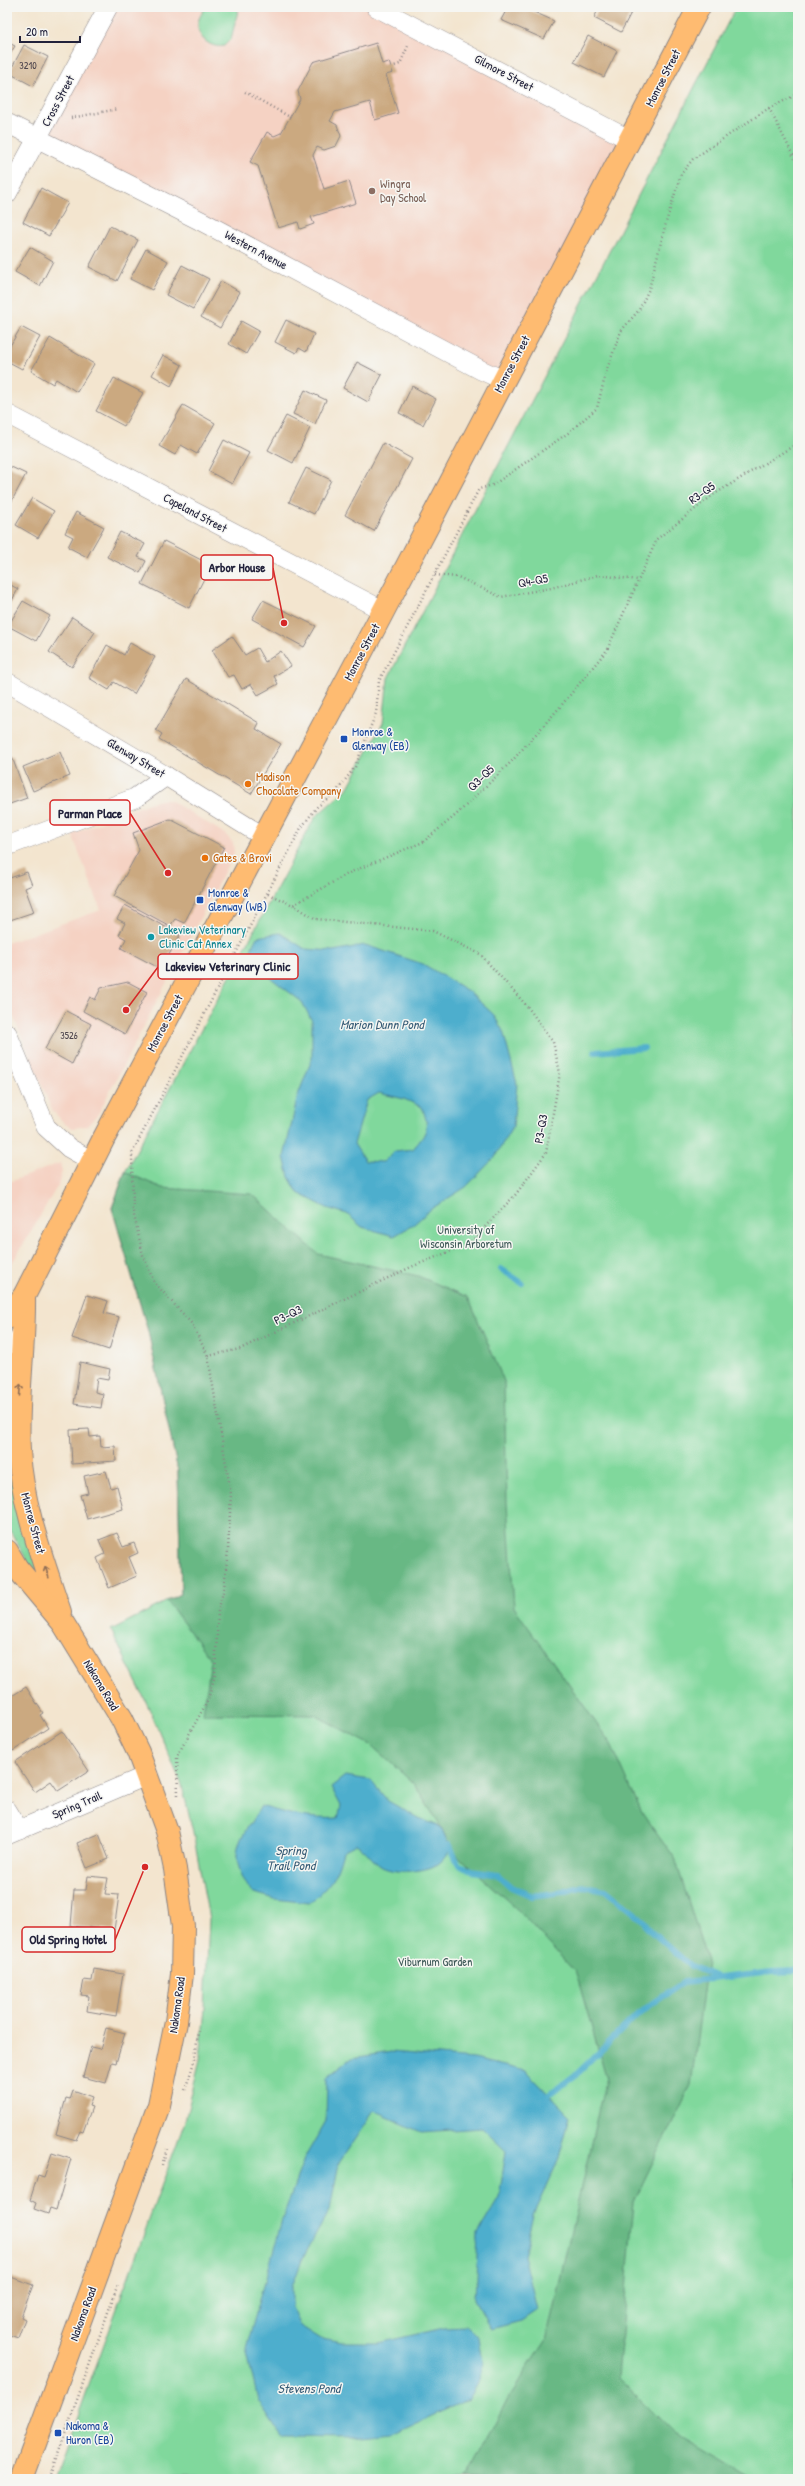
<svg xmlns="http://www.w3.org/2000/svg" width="805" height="2486" viewBox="0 0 805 2486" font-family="'Patrick Hand',sans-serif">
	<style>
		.built { fill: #f5d2c3 }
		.green { fill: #80d89c; stroke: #517d6c }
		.forest { fill: #68b884; stroke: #456d60 }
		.water { fill: #4eaecd; stroke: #386884; fill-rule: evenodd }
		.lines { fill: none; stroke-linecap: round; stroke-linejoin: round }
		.stream { stroke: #4eaecd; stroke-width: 6 }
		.building { fill: #cba980 }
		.minor-casing { stroke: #8a8485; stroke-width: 20 }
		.major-casing { stroke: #8a8485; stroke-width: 24 }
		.path { stroke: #8a8485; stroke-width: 2.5; stroke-dasharray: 1 3; stroke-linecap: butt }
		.minor { stroke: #fff; stroke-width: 19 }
		.major { stroke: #febb71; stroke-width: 22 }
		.oneway { stroke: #906e56 }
		.education-dot { fill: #8d6e63; stroke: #f6f6f2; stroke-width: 1.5 }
		.transit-dot { fill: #1a4fb4; stroke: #f6f6f2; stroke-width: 1.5 }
		.food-dot { fill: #e8710a; stroke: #f6f6f2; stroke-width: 1.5 }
		.culture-dot { fill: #0f9aa8; stroke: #f6f6f2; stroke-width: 1.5 }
		.labels { text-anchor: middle; stroke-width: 3; stroke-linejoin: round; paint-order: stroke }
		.number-label { font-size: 10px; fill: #4c444c }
		.street-label { font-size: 12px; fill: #22223b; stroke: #f6f6f2 }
		.education-label { font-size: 12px; fill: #785e54; stroke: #f6f6f2; text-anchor: start }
		.transit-label { font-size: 12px; fill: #164399; stroke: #f6f6f2; text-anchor: start }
		.food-label { font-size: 12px; fill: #c56008; stroke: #f6f6f2; text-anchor: start }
		.culture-label { font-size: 12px; fill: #0d838f; stroke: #f6f6f2; text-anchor: start }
		.park-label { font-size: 12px; fill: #3e5958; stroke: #f6f6f2 }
		.water-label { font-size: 13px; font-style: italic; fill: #345a75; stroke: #f6f6f2 }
		.leader { fill: none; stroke: #d62828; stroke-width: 1.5 }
		.callout-dot { fill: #d62828; stroke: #f6f6f2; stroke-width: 1.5 }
		.callout { fill: #f6f6f2; stroke: #d62828; stroke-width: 1.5 }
		.callout-label { font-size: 13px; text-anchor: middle; font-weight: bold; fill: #22223b }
	</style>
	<rect width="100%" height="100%" fill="#f6f6f2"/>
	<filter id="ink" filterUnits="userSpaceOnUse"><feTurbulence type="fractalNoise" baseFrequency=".025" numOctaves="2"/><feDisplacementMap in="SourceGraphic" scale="8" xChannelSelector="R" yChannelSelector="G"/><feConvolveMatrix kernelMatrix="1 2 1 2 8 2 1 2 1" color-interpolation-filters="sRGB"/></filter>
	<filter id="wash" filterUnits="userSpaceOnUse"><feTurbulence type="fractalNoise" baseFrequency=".012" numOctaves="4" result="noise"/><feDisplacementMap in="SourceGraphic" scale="16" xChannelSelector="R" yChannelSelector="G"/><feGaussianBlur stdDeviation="0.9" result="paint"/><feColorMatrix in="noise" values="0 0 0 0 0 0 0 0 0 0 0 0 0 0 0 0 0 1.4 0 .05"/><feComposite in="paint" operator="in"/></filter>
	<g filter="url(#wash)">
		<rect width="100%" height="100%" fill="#f3e5cf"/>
		<g class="built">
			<path d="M108,7h268l254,133 -127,240 -465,-240z"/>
			<path d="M165,799l8,3 52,32 8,9 1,10 -136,261 -11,12 -14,2 -8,-4 -13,-14 -40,-97 -5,-13v-57l94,-33 -29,-76 80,-32z"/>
			<path d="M60,1163l2,8 -4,14 -51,87v-89z"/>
		</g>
		<g class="green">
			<path d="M206,7h33l-8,32 -7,7c-12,3 -27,-8 -26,-21 0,-7 4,-12 8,-18z"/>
			<path d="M736,7h62v2472h-743l130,-358 15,-62 5,-51 4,-89 -16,-87 -11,-47 -34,-79 -37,-76 70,-36 -3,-123 -30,-140 -36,-123 13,-36 190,-355 32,-28 36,-66 5,-45z"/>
			<path d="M13,1357l29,218 -6,2 -29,-52v-122z"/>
		</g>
		<path class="forest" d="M125,1172l37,16 90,6 66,60 100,22 50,21 36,84 3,122 7,104 97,137 30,67 34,47 32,103 -16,124 -57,117 -16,175 56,56 79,46h-287l42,-80 38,-58 60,-264 -30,-104 -57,-62 -68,-61 -10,-23 -28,-44 -42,-38 -56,-30 -112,-1 8,-54 -44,-59 14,-7 -3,-123 -30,-140 -36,-123z"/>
		<g class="water">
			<path d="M280,933l25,16 28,2 32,-6 58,19 45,27 25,23 10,17 14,53 -4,42 -19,32 -28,29 -35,22 -18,16 -19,11 -32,-9 -15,-13 -20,-6 -29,-15 -9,-16 -5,-20 14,-62 14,-36v-38l-10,-19 -48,-37c-5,-12 -3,-17 3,-28zM379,1093l25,6 18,8c8,21 5,26 -9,42l-18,2 -12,11 -18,-1 -11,-17 13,-44z"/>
			<path d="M345,1776l25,4 18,21 30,17 23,9 10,23c-4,4 -8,11 -13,14 -13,8 -42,10 -56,3 -10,-6 -15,-17 -26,-23l-13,7c-7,27 -13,35 -34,52l-34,-4 -24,-7c-26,-42 -12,-49 10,-86 25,8 51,14 77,12l3,-12 -10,-19z"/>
			<path d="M391,2052l83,7 52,12 44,45 -12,45 -25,54 -9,40 13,55 -16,11 -30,8 -16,-29 3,-67 21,-35 7,-47 -24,-23 -61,4 -47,-21 -35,52 -9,46 -28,51 -10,27v20l7,18 22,14 21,4h36l66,-15 22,-1 13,11 4,24 -3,18 -11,19 -77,35 -43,4 -67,-1 -24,-37 -12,-51 37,-132 21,-58 22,-38 1,-43 25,-20z"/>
		</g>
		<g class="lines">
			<g class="stream">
				<path d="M595,1052l49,-4"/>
				<path d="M501,1269l21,14"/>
				<path d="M449,1845l10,20 13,6 26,4 13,12 21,9 31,-4 21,-6 22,4 37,30 6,9 40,36 29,13"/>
				<path d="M549,2095l29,-22 61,-60 45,-31 88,-10 26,-1"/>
			</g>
		</g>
		<g id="blocks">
			<g class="building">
				<path d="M508,7h15l31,14 -10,18 -43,-19z"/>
				<path d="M591,7h43l-13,25 -27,-14 4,-8z"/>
				<path d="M588,36l29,15 -13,26 -30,-15z"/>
				<path d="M7,42l8,4 -8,13z"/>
				<path d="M376,43l6,21 7,-2 4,11 -7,2 12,38 -23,7 -5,-18 -35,10 -5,9 7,4 4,11 -5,10 -12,4 -7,-3 -4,8 11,34 25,-8 7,22 -45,14 3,7 -14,5 -2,-7 -20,6 -20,-62 -8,-4 17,-30 7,4 7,-3 19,-34 -2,-8 15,-29z"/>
				<path d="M24,45l24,12 -15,29 -24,-13z"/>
				<path d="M41,188l27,15 -19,33 -26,-14z"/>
				<path d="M110,226l28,14 -21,41 -28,-14z"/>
				<path d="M30,247l23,14 -13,25 -25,-14z"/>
				<path d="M146,249l22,12 -16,29 -22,-11z"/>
				<path d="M182,265l27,14 -16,30 -27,-14z"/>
				<path d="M221,281l19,11 -20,36 -19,-11z"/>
				<path d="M286,320l28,14 -8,18 -7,-4 -3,5 -21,-11z"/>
				<path d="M241,321l18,10 -13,23 -17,-10z"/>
				<path d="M21,327l19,10 -18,32 -15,-8v-10z"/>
				<path d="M50,338l44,26 -17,28 -21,-13 -3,5 -22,-13z"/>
				<path d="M163,355l19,10 -11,21 -19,-11z"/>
				<path d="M357,362l25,13 -14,27 -25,-14z"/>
				<path d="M114,378l29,15 -19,33 -28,-15z"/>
				<path d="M412,386l24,13 -13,26 -24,-12z"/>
				<path d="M305,390l21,10 -11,24 -22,-10z"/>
				<path d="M183,405l32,18 -18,31 -16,-9 -6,10 -16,-9z"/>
				<path d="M286,416l24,12 -17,35 -25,-13z"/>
				<path d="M224,440l25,13 -17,31 -24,-13z"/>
				<path d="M383,443l29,16 -38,72 -29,-16z"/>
				<path d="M7,465l19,9 -19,36z"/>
				<path d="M306,468l25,12 -17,34 -25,-12z"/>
				<path d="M32,498l22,13 -16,27 -22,-13z"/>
				<path d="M76,512l28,15 -17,30 -19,-10 5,-10 -8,-4z"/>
				<path d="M120,532l25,12 -7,13 8,4 -6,12 -33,-16z"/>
				<path d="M164,541l47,24 -22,43 -47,-24z"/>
				<path d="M7,583l11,6 -11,21z"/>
				<path d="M263,600l53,26 -12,21 -52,-28z"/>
				<path d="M23,601l27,15 -14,25 -28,-15z"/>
				<path d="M72,617l23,15 -23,35 -23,-15z"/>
				<path d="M232,636l13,19 12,-7 8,14 16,-11 10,15 -17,10 4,8 -20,11 -7,-11 -9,5 -8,-14 -6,2 -16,-27z"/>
				<path d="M130,643l25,14 -21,37 -20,-12 -5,8 -20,-12 18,-33 17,10z"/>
				<path d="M186,679l73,44 -3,6 25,15 -30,50 -92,-55 3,-5 -6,-4z"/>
				<path d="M60,752l10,24 -37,15 -10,-24z"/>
				<path d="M12,757l15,41 -20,7v-46z"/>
				<path d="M170,819l54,28 -40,76 -9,-4 -5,7 -56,-30 25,-46 -6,-17z"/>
				<path d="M27,872l5,13 -7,3 9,24 -27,9v-42z"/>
				<path d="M125,905l55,30 -19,34 -40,-21 5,-9 -7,-4 6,-12 -8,-4z"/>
				<path d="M128,982l19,10 -22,42 -42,-23 7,-14 5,3 6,-12z"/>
				<path d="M66,1011l25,13 -19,40 -27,-15z"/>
				<path d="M87,1295l21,6 -4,12 15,4 -10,33 -37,-12z"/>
				<path d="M80,1362l30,7 -2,11 -11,-2 -2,14 8,2 -2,14 -27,-4z"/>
				<path d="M89,1429l1,8 10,-1 1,11 14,-1 1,15 -44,3 -2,-34z"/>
				<path d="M106,1471l5,17 6,-2 6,23 -36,10 -7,-24 8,-2 -4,-17z"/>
				<path d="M117,1533l6,14 11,-4 4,10 -9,4 8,19 -28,12 -12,-30 8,-4 -6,-14z"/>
				<path d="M26,1687l17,26 -3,2 8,13 -35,23 -6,-9v-43z"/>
				<path d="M62,1731l27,40 -31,20 -7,-10 -16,11 -20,-30z"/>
				<path d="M99,1834l10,25 -22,9 -10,-25z"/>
				<path d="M88,1876l20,2 -3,16 14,1 -5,35 -43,-4 3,-36h12z"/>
				<path d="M94,1969l29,5 -7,42 -29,-5 2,-15 -8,-1 3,-15 8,1z"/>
				<path d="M106,2028l19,5 -9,30 -4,-1 -6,21 -23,-6 8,-30 9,2z"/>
				<path d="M73,2090l19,7 -3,9 3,1 -9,25 -3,-1 -4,9 -20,-6 10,-36 4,1z"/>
				<path d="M52,2153l19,6 -15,51 -6,-2 -2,6 -14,-5 2,-6 -6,-3 8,-25 6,2z"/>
				<path d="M8,2276l25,9 -12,32 4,2 -7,19 -11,-4z"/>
			</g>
		</g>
	</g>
	<g filter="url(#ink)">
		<use href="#blocks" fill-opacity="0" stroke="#8a8485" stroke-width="1"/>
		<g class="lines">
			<defs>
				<g id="minor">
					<path d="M376,7l254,133"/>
					<path d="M7,123l194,98 280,149 22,10"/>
					<path d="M7,194l101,-187"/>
					<path d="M7,414l377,197"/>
					<path d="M7,682l159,94 98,61"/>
					<path d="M7,846l128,-48 31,-22"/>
					<path d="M7,1033l39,94 23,21 23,13"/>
					<path d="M7,1365l14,-31"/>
					<path d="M7,1810l12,20"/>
					<path d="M7,1835l141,-60"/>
				</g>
				<g id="major">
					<path d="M24,1296c1,52 -8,103 -5,155 3,54 24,109 41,161"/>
					<path d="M7,1318l17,-22 80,-158 271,-511 324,-620"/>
					<path d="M7,1551l10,17 46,55 59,96 16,33 29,79 8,38 8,57 -1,48 -6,48 -17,83 -137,374"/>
				</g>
			</defs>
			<use href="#minor" class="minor-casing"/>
			<use href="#major" class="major-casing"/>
			<g class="path">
				<path d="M391,67l9,-3 8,-18"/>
				<path d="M245,92l45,25"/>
				<path d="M769,108l29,57"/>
				<path d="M71,118l47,-9"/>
				<path d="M435,575l23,2 43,20 50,-9 47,-13 40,5"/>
				<path d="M268,894l25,11 58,-33 72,-30 33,-27 55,-53 49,-55 47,-57 50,-111 56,-44 85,-52"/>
				<path d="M208,1356l32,-7 171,-82 58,-23 47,-50 30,-41 14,-80 -7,-31 -26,-36 -47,-52 -47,-23 -117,-12 -23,-14"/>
				<path d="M178,1795l-1,-39 31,-56 7,-25 3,-63 6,-24 4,-38 3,-56 -23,-138 -16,-32 -38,-42 -11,-27 -10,-44 -1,-58 169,-325 16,-21 20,-16 18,-24 21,-54 3,-32 100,-192 14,-4 75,-52 29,-25 10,-39 14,-38 18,-21 10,-21 18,-70 14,-45 12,-15 76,-51 29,-14"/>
				<path d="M185,2090l10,-31 3,-28"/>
				<path d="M162,2165l5,-16"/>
				<path d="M49,2479l69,-195"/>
			</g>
			<use href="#minor" class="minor"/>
			<use href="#major" class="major"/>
		</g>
		<defs><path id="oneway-shaft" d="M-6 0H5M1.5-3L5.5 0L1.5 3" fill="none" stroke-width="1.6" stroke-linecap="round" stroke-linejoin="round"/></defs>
		<g class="oneway">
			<use href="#oneway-shaft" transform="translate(20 1390) rotate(-85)"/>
			<use href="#oneway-shaft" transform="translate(47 1572) rotate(-108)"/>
		</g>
	</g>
	<circle class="education-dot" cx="372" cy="191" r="4"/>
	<g class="transit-dot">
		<rect x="340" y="735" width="8" height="8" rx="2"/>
		<rect x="196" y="896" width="8" height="8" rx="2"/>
		<rect x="54" y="2429" width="8" height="8" rx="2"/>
	</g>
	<g class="food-dot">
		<circle cx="248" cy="784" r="4"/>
		<circle cx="205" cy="858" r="4"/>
	</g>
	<circle class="culture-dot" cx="151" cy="937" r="4"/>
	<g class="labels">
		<g class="number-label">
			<text x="28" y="69">3210</text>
			<text x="69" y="1039">3526</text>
		</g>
		<g class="street-label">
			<text transform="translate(504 73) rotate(28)" y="4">Gilmore Street</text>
			<text transform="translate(663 78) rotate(-63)" y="4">Monroe Street</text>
			<text transform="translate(58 101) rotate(-62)" y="4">Cross Street</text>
			<text transform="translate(256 250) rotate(28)" y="4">Western Avenue</text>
			<text transform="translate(512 364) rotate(-62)" y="4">Monroe Street</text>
			<text transform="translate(702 493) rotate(-35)" y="4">R3-Q5</text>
			<text transform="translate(195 513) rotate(28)" y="4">Copeland Street</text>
			<text transform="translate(533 581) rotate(-11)" y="4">Q4-Q5</text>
			<text transform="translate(362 652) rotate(-62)" y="4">Monroe Street</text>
			<text transform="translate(136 758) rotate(31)" y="4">Glenway Street</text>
			<text transform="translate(481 778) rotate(-44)" y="4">Q3-Q5</text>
			<text transform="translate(165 1023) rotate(-62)" y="4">Monroe Street</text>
			<text transform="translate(541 1129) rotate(-80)" y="4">P3-Q3</text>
			<text transform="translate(288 1315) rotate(-26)" y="4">P3-Q3</text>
			<text transform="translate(33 1523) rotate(75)" y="4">Monroe Street</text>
			<text transform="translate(101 1685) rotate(59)" y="4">Nakoma Road</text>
			<text transform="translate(77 1805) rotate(-23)" y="4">Spring Trail</text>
			<text transform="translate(177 2005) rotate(-82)" y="4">Nakoma Road</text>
			<text transform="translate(83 2314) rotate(-70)" y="4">Nakoma Road</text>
		</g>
		<g class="education-label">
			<text x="380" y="188">Wingra<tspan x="380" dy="14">Day School</tspan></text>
		</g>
		<g class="transit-label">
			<text x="352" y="736">Monroe &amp;<tspan x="352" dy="14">Glenway (EB)</tspan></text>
			<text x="208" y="897">Monroe &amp;<tspan x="208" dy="14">Glenway (WB)</tspan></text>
			<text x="66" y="2430">Nakoma &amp;<tspan x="66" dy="14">Huron (EB)</tspan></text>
		</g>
		<g class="food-label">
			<text x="256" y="781">Madison<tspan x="256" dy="14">Chocolate Company</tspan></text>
			<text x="213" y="862">Gates &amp; Brovi</text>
		</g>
		<g class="culture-label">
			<text x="159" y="934">Lakeview Veterinary<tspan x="159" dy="14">Clinic Cat Annex</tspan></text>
		</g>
		<g class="park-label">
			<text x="466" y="1234">University of<tspan x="466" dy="14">Wisconsin Arboretum</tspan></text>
			<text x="435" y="1966">Viburnum Garden</text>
		</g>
		<g class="water-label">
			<text x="382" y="1029">Marion Dunn Pond</text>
			<text x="291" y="1855">Spring<tspan x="291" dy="15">Trail Pond</tspan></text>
			<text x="309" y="2393">Stevens Pond</text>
		</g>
	</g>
	<path class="leader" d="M284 623L273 568M168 873L130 813M126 1010L158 967M145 1867L115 1940"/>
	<g class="callout-dot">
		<circle cx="284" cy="623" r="4"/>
		<circle cx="168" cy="873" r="4"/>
		<circle cx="126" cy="1010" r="4"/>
		<circle cx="145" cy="1867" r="4"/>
	</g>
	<g class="callout">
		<rect x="201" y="555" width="72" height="25" rx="4"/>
		<rect x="50" y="800" width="80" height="25" rx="4"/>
		<rect x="158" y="954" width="140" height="25" rx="4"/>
		<rect x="22" y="1927" width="93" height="25" rx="4"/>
	</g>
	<g class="callout-label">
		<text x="237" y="572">Arbor House</text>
		<text x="90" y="818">Parman Place</text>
		<text x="228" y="971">Lakeview Veterinary Clinic</text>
		<text x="68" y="1944">Old Spring Hotel</text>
	</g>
	<rect width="805" height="2486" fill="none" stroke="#f6f6f2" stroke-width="24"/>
	<path d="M20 36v6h60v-6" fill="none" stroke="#22223b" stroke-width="2"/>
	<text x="26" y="36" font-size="12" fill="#22223b" stroke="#f6f6f2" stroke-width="3" paint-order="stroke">20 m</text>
</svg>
